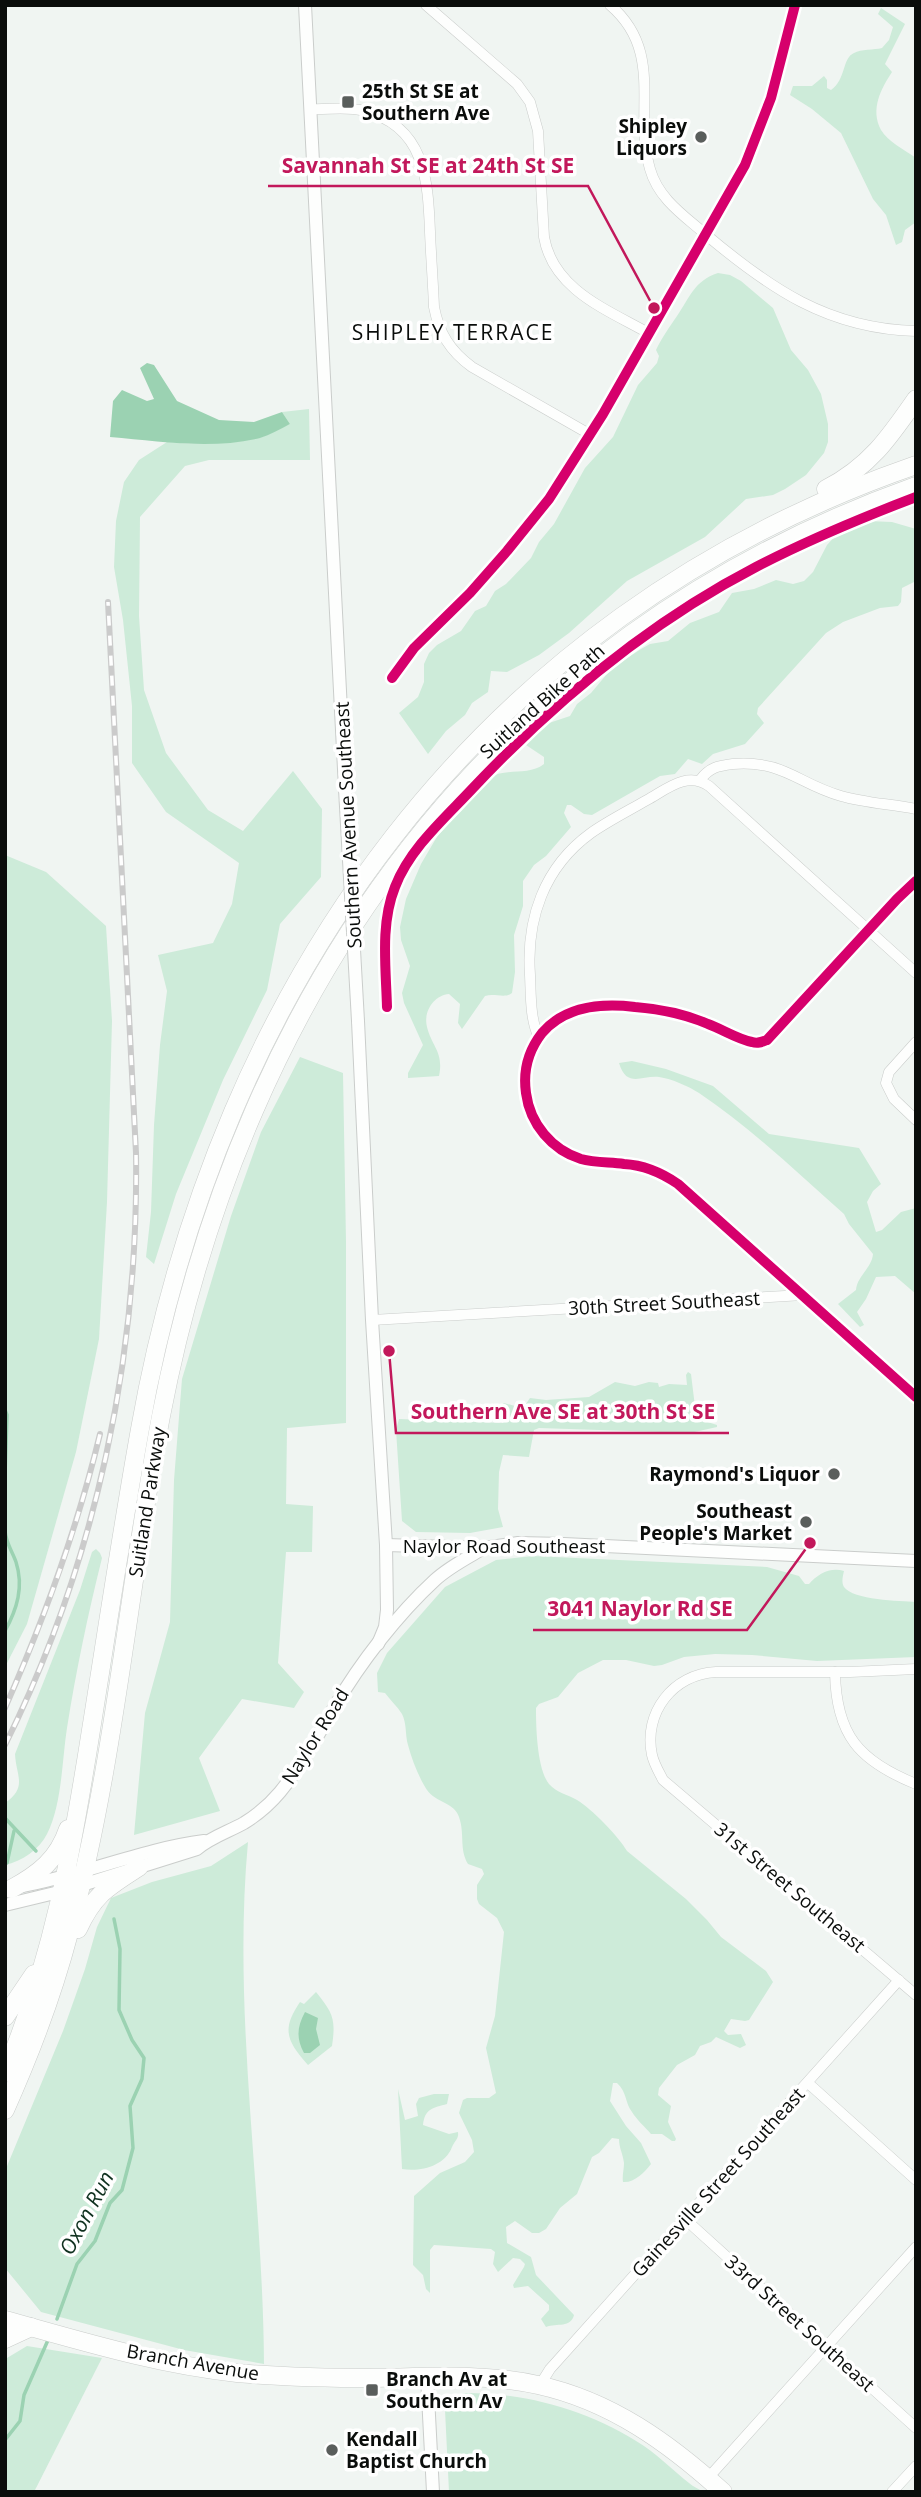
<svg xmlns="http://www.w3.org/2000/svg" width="921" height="2497" viewBox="0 0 921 2497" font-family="'Open Sans',sans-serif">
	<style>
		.green { fill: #cdebd9 }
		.water { fill: #9bd2b2 }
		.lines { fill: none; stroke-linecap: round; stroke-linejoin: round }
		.stream { stroke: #9bd2b2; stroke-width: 3.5 }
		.street-casing { stroke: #cacdcb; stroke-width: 11 }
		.secondary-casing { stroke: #cacdcb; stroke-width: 14 }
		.highway-casing { stroke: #cacdcb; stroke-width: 19 }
		.street { stroke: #fdfefd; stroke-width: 10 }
		.secondary { stroke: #fdfefd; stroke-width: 12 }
		.highway { stroke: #fdfefd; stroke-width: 18 }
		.rail-casing { stroke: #cbcbcb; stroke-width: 6 }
		.rail { stroke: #fff; stroke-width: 3.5; stroke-dasharray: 10; stroke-linecap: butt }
		.secondary-bridge-casing { stroke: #cacdcb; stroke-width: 14; stroke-linecap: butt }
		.secondary-bridge { stroke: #fdfefd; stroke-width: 12 }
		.cycleway-casing { stroke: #fff; stroke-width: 15 }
		.cycleway { stroke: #d6006c; stroke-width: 10 }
		.poi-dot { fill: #5a5e5c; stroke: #fff; stroke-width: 2.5 }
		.labels { text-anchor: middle; stroke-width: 7; stroke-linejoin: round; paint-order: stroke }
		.poi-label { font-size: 19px; font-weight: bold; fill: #0a0d0b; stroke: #fff; text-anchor: start }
		.street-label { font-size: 19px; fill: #0a0d0b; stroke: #fff }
		.neighbourhood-label { font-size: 21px; letter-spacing: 2px; fill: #0a0d0b; stroke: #fff }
		.water-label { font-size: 21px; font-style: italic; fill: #0f311f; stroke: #fff }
		.leader { fill: none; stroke: #c2185b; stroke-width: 2.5 }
		.callout-dot { fill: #c2185b; stroke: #fff; stroke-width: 2.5 }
		.callout-label { font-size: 21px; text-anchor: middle; font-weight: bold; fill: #c2185b; stroke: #fff; stroke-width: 7; stroke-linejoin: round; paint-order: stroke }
	</style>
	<rect width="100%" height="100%" fill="#f0f5f2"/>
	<g class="green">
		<path d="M881,8l24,16 -20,40 7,8c-11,17 -22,37 -11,58 7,12 24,20 35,28v64l-11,8 -3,12 -6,3 -10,-30 -13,-16 -32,-66 -29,-24 -22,-14 3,-9h19l12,-10 3,4v8l4,2c15,-10 11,-32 23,-37 7,-4 20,-3 28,-5l7,-8 4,-13 -15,-13z"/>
		<path d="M718,273l12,2 11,6 32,27 18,42 17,20 13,24 7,30v18l-4,11 -18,22 -21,14 -12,6 -27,4 -41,38 -78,44 -58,52 -30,22 -32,17 -16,-1 -3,21 -16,11 -7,12 -19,16 -18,23 -29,-41 19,-16 6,-15v-18l5,-11 8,-8 24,-14 14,-20 11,-5 9,-15 11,-7 25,-26 8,-16 15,-18 31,-56 28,-31 25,-52 19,-22 2,-7 -3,-6c6,-13 13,-22 21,-34 13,-19 17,-35 41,-43z"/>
		<path d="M309,409l1,51h-101l-24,6 -45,51 -1,99 5,74 22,63 42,57 35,21 50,-60 29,38 -1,68 -41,47 -13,66 -44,90 -47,114 -22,70 -8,-7 5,-45 3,-87 6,-80 7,-54 -9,-36 55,-12 19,-39 7,-41 -73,-51 -34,-49v-57l-9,-86 -9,-53 2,-46 8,-39 15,-22 28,-18 25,2 42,-2 28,-5 28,-13 -8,-12z"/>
		<path d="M868,521l24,1 24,7v52l-14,7 -1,14 -3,4 -18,2 -37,14 -17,11 -68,75 -1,6 7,9 -19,21 -32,10 -11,10 -14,-5 -13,15 -15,2 -68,39 -8,-1 -13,-9h-4l-3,8 7,14 -25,29 -12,9 -11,16v25l-9,29 1,37 -3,21c-7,6 -17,0 -27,3l-23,33 -4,-6 2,-19 -11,-10c-15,1 -26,18 -22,33 5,20 17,25 12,49l-31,2v-5l15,-28 -19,-42 -2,-10 8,-27 -9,-26 -1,-13 6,-28 15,-35 17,-29 57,-60c16,-6 35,0 49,-11v-7l-18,-12 2,-6 15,-14 27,-9 7,-12 14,-11 21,-25 29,-19 9,-5 18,-3 22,-18 29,-11 13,-19 22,-4 22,-9 17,4 11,-3 9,-9 14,-27 10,-11 10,-7z"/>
		<path d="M5,855l41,17 60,54 6,95 -5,181 -8,137 -23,113 -49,172 -22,43z"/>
		<path d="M300,1057l43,16 3,169v181l-59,5 -1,76 27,2 -1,46h-26l-8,111 26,29 -10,16 -52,-9 -43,59 21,53 -86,24 11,-122 25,-91 4,-142 8,-101 49,-163 30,-84z"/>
		<path d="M632,1061l34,8 47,17 56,48 90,14 22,36 -8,7 -6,11 9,30 6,-2 19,-18 15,-4v86l-21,-18 -19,1 -10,22 -9,13 7,13 -4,2 -22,-23 18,-14c1,-14 16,-22 17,-36l-24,-30 -5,-10c-46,-41 -93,-86 -145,-121 -11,-7 -27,-14 -40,-16 -17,-2 -32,12 -40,-14z"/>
		<path d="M688,1372l3,2 5,41 2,4 19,6v2l-27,6 -151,-5 -5,2 -5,27 -26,-2 -4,17 -1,37 5,18 -33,6 -54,-1 -14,-11 -6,-91 3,-11 104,4 2,-4 -3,-15 2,-1 11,3 6,5 9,-13 16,2 43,-3 26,-15 20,4 14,-4 9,1 1,4 10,-3 18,1 -1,-10z"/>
		<path d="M96,1549l4,4 2,5c-14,56 -26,113 -35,170 -5,32 -5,77 -20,106 -8,16 -25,27 -42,31v-62c23,-16 11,-27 10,-49l65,-164 12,-38z"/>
		<path d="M533,1556l234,11 32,9 6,8h4c9,-10 21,-17 35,-13 -1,5 -3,11 0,16 9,13 56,14 72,15v55l-99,4 -65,-6 -37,-1 -31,3 -22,8 -8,1 -28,-6h-23l-25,13 -20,24 -19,7 -3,4c0,19 1,61 13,76 8,9 18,10 28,16 14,8 42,37 50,51l59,48 21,21 14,17 45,34 7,11 -24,38 -4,1 -14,-2 -7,12 4,4 13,-1 5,11 -6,3 -24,-11 -5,5 -11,4 -5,9 -18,10 -18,23 -1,7 13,11 -3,16 8,17 -1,2h-3l-10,-7h-11c-6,-7 -14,-14 -19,-22 -7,-9 -5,-20 -15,-29h-4l-3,18 16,25 15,17 10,21c-7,9 -17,19 -28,18 -1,-7 1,-12 1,-19 -1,-9 -5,-15 -5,-24l-7,-1 -13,15 -7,4 -15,37 -17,14 -14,21 -7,4h-7l-17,-12 -9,6 1,16 24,14 5,18 38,40c-3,13 -17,8 -28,12l-5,-8 8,-9v-5l-21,-19 -14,2 -1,-3 11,-18 1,-3 -5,-5 -7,-1 -15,14 -5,-8 2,-12 -4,-3 -57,-4 -4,5v43l-4,-4 -3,-14 -10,-10 1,-69 26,-23 25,-11 9,-10 -2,-12 -13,-27 4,-13 4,-2h22l7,-5 -10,-45 9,-32 9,-84 -7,-14 -18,-14 -2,-5v-14l7,-11 -2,-5 -14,-5c-9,-15 -3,-30 -9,-47 -5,-15 -23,-14 -32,-27 -8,-12 -15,-30 -19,-45 -3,-10 -1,-21 -6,-31 -5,-8 -12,-14 -17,-21l-7,-1 -1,-19 10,-20 58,-66 51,-27z"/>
		<path d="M248,1842c-16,173 15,349 16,522l-80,-14 -143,-38 -36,-44v-97l58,-140 22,-62 12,-42 14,-29 41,-16 59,-16z"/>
		<path d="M316,1992c17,21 20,27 16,54l-24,19c-21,-24 -27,-35 -8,-63l4,2z"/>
		<path d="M398,2089l7,31 13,-4 -2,-12 3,-6 15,-4h15l-2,10c-14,4 -22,4 -24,21l26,9 9,-2c1,7 -3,8 -6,15 -7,19 -31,25 -50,22z"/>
		<path d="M27,2346l75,12 -68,134h-29v-130l2,-4z"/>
		<path d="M466,2393c63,0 125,18 178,53 16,11 30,25 45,37 4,4 9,5 14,9h-254l-4,-82c3,-11 11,-15 21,-17z"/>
	</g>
	<g class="water">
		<path d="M147,363l7,2 23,36 42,19 35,2 28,-10 8,12c-10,5 -20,11 -30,14 -49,12 -101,3 -150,-1l3,-36 9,-11 25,11 7,-2 -14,-31z"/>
		<path d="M305,2012l13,6 -2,11 4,16 -10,8h-6c-8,-15 -7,-26 1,-41z"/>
	</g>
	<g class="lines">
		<g class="stream">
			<path d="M5,1410l2,5 -2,60"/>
			<path d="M5,1531c1,12 7,20 11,31 8,25 1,47 -11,69"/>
			<path d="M5,1818l31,33"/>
			<path d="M7,1863l7,-32"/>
			<path d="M57,2319l20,-55 18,-23 15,-38 12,-13 11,-42 -3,-42 12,-27 2,-21 -12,-18 -13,-30 1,-61 -6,-30"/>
			<path d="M5,2440l15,-19 4,-26 24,-55"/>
		</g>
		<defs>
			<g id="street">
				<path d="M426,5l91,79 13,18 8,29 6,106c9,53 64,73 106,97"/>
				<path d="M610,5c55,47 23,106 40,164 8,29 33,46 54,64 65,55 124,96 212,98"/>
				<path d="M310,109c18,1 37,-3 54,2 61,15 64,69 66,121 1,25 3,50 4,75 5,26 16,44 38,60l119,68"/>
				<path d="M392,678l22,-30 56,-55 37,-42 42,-52 54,-85 142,-249 26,-67 24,-93"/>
				<path d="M700,780c10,-13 18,-14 33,-16 51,-4 65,20 108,32 24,7 50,8 75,13"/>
				<path d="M916,881l-19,18 -130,141c-5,2 -9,4 -15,2 -15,-3 -30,-13 -44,-18 -23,-10 -48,-15 -73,-17 -33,-4 -70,-1 -93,26 -14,18 -19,39 -16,60 4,31 26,57 55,66 14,4 29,3 43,5 20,1 38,9 54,20l238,213"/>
				<path d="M539,1038c-9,-19 -8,-42 -9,-63 -4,-56 14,-108 61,-142 17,-12 37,-22 56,-33 20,-11 40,-29 62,-14l207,187"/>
				<path d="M916,1042l-27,30 -3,11 8,16 22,21"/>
				<path d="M372,1320l431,-25"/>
				<path d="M916,1669l-66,3h-134c-43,2 -73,41 -64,83 2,9 7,17 11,25l253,215"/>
				<path d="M835,1672c1,63 24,89 81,112"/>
				<path d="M808,2083l108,97"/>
				<path d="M685,2219l231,209"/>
				<path d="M540,2385l10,-16 349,-389"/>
				<path d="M708,2478l208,-231"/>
				<path d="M892,2492l24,-26"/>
			</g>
			<g id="secondary">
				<path d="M305,5l40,784"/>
				<path d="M358,1021l14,299 14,225 1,65 -2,17 -7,17"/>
				<path d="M386,1545l98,3 34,-5 46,1 352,17"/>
				<path d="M22,1886c61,-11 120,-37 182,-45"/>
				<path d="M5,1905l58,-14 134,-42c14,-12 31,-17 47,-26 13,-8 26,-19 36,-31 22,-27 38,-57 55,-86 25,-43 63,-92 100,-126 14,-13 32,-22 49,-32"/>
				<path d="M427,2377l6,115"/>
			</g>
			<g id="highway">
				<path d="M826,489c43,-22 63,-51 90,-90"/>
				<path d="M11,1889c28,-15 47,-30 57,-60"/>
				<path d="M78,1929c16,-35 30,-42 61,-62"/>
				<path d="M5,2017l29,-43"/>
				<path d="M5,2073c48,-114 67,-222 86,-343 16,-100 31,-201 49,-301 79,-446 339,-813 776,-964"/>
				<path d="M5,2110c26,-58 48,-116 64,-177 46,-169 59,-345 92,-517 83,-431 331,-779 755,-930"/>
				<path d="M5,2320c76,21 154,45 232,53 45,4 92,5 137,5 55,-1 110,-5 164,7 73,16 131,58 185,107"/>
				<path d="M5,2339l26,-12"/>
			</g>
		</defs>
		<use href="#street" class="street-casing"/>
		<use href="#secondary" class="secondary-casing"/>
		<use href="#highway" class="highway-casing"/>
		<use href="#street" class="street"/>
		<use href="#secondary" class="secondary"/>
		<use href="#highway" class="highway"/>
		<defs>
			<g id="rail">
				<path d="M5,1708c40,-91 72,-178 95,-274"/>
				<path d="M5,1745c91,-183 134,-388 131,-592l-28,-551"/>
			</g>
		</defs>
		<use href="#rail" class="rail-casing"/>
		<use href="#rail" class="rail"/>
		<defs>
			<path id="secondary-bridge" d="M345,789l13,232"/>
		</defs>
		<use href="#secondary-bridge" class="secondary-bridge-casing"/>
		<use href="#secondary-bridge" class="secondary-bridge"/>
		<defs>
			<g id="cycleway">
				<path d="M392,678l22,-30 56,-55 37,-42 42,-52 54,-85 142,-249 26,-67 24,-93"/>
				<path d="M916,881l-19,18 -130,141c-5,2 -9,4 -15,2 -15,-3 -30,-13 -44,-18 -23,-10 -48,-15 -73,-17 -33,-4 -70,-1 -93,26 -14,18 -19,39 -16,60 4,31 26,57 55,66 14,4 29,3 43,5 20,1 38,9 54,20l238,213"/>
				<path d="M387,1007c-1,-39 -7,-83 8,-120 15,-39 50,-69 78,-99 82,-87 177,-166 283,-221 52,-27 105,-49 160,-70"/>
			</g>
		</defs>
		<use href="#cycleway" class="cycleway-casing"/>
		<use href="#cycleway" class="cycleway"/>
	</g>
	<g class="poi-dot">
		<rect x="341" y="95" width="14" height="14" rx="3.5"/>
		<circle cx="701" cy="137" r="7"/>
		<circle cx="834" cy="1474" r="7"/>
		<circle cx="806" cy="1522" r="7"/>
		<rect x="365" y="2383" width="14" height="14" rx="3.5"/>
		<circle cx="332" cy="2450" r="7"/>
	</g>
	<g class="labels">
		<g class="poi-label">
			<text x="362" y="98">25th St SE at<tspan x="362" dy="22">Southern Ave</tspan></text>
			<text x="687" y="133" text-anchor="end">Shipley<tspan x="687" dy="22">Liquors</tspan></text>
			<text x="820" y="1481" text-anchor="end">Raymond's Liquor</text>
			<text x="792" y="1518" text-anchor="end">Southeast<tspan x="792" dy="22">People's Market</tspan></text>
			<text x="386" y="2386">Branch Av at<tspan x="386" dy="22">Southern Av</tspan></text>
			<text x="346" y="2446">Kendall<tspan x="346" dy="22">Baptist Church</tspan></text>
		</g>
		<g class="street-label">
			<text transform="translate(542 701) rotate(-42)" y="7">Suitland Bike Path</text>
			<text transform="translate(348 825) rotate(-93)" y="7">Southern Avenue Southeast</text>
			<text transform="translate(664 1303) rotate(-3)" y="7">30th Street Southeast</text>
			<text transform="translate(147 1502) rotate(-81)" y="7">Suitland Parkway</text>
			<text x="504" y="1553">Naylor Road Southeast</text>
			<text transform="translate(315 1736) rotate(-58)" y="7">Naylor Road</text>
			<text transform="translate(790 1887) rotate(40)" y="7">31st Street Southeast</text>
			<text transform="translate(718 2182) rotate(-48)" y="7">Gainesville Street Southeast</text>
			<text transform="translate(800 2323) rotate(42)" y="7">33rd Street Southeast</text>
			<text transform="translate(193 2362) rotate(10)" y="7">Branch Avenue</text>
		</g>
		<g class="neighbourhood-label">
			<text x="453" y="340">SHIPLEY TERRACE</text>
		</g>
		<g class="water-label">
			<text transform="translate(87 2213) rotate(-62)" y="7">Oxon Run</text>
		</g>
	</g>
	<path class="leader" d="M654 308L588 186H268M389 1351L396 1433H729M810 1543L747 1630H533"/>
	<g class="callout-dot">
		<circle cx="654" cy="308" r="7"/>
		<circle cx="389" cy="1351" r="7"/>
		<circle cx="810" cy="1543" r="7"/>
	</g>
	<g class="callout-label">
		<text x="428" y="173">Savannah St SE at 24th St SE</text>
		<text x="563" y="1419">Southern Ave SE at 30th St SE</text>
		<text x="640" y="1616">3041 Naylor Rd SE</text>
	</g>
	<rect width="921" height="2497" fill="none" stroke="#0a0d0b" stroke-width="14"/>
</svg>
